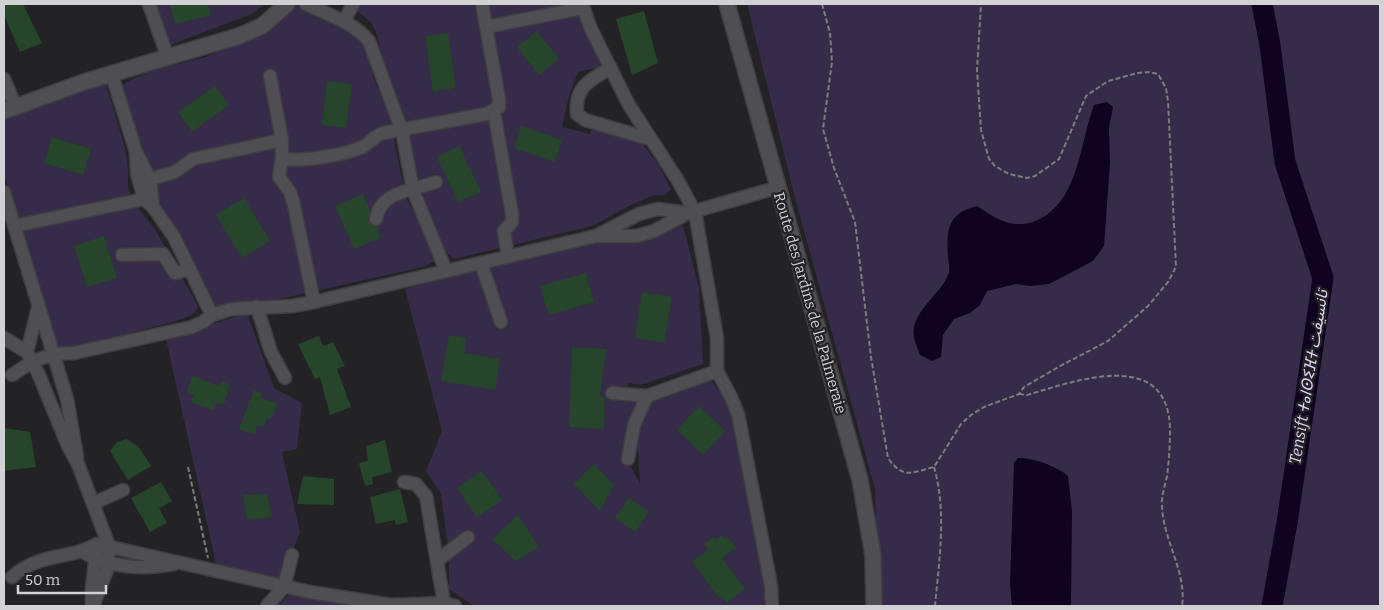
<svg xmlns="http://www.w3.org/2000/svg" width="1384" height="610" viewBox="0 0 1384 610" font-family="Bitter,'Noto Sans Arabic','Noto Sans Tifinagh',serif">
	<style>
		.green { fill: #362b48 }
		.water { fill: #0f031f }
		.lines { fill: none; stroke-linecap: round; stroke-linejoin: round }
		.river { stroke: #0f031f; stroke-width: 21 }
		.building { fill: #25462a }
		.minor-casing { stroke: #3f3e42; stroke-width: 15 }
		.tertiary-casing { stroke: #3f3e42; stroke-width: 18 }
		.path { stroke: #7d7c7f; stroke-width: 2; stroke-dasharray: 5 2.5; stroke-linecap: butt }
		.minor { stroke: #4f4e53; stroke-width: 12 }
		.tertiary { stroke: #4f4e53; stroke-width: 15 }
		.labels { text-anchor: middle; stroke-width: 4.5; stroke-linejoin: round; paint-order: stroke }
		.street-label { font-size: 15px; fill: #d2d1d4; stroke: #232225 }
		.water-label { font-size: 16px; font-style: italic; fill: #ded1f8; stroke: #232225 }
	</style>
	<rect width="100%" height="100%" fill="#232225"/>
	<g class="green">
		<path d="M155,4h109l-10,9 -84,32z"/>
		<path d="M291,4h10l47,21 19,18 7,37 14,29 17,86 30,57 2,8 -14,7 -148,33 -40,2 -21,6 -55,-102 -17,-57 -20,-47 -1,-13 5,-7 26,-11 53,-14 35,-15z"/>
		<path d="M343,4h232l29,62 -26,6 -9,24 -7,31 28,7 2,-8 49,16 17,22 13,25 -5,6h-12l-25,11 -37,20 -138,33c-30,-21 -42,-110 -51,-146 -4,-13 -12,-26 -17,-39 -12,-37 0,-50 -43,-70z"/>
		<path d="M747,4h633v602h-502l-3,-117 -80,-291z"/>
		<path d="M106,84l19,64 3,20v18l3,12 25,33 42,75c-3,11 -16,13 -25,16l-113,29 -5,-2 -22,-73 -13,-54 -16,-48v-56z"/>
		<path d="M683,225l16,63 4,76 -62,21 -12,-2 -8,17 20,2 -17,51 16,31 -3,-52 11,-33 61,-21 23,29 34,181 -2,18h-290l-25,-17v-33l-8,-62 -15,-23 16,-40 -37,-142 82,-23 116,-26c32,6 50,-3 80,-15z"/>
		<path d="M247,313l27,75 28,15 -5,46 -15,3 18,80 -19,50 -64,-14 -51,-229z"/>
		<path d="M291,593l73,13h-87z"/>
	</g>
	<g class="water">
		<path d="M1107,102l6,5 -4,21 1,35 -6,83 -11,15 -44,23 -19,2 -14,-2 -29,7 -7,14 -10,8 -16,6 -11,16 -2,22 -9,4 -12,-6c-2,-6 -5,-12 -6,-18 -5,-23 27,-43 34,-62 3,-6 0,-13 0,-19 -2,-28 1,-43 29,-50 8,5 17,12 26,15 10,4 20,4 30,1 46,-17 46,-77 61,-117z"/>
		<path d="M1018,458c16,0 38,8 50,18l4,35 -1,95h-59l-2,-22 4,-121z"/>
	</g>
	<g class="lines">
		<path class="river" d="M1262,4l8,41 15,117 38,116 -36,245 -15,83"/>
	</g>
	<g class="building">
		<path d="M4,4h19l19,39 -22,9 -16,-37z"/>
		<path d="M170,4h38l3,11 -36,9z"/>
		<path d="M644,11l14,52 -26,12 -16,-56z"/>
		<path d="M537,31l22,28 -20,16 -22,-28z"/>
		<path d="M448,33l8,55 -23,3 -8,-55z"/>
		<path d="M327,81l25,3 -6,44 -24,-3z"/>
		<path d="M215,86l14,19 -37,27 -14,-20z"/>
		<path d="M521,126l41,14 -7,22 -41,-14z"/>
		<path d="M52,137l39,12 -8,26 -39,-12z"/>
		<path d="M459,146l22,46 -23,10 -21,-45z"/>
		<path d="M363,194l7,17 -2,10 9,6 4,11 -27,11 -19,-43z"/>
		<path d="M244,198l26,43 -28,17 -26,-43z"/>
		<path d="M104,236l13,42 -30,9 -13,-41z"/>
		<path d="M586,273l8,29 -45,13 -9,-29z"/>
		<path d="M642,292l30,5 -8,46 -29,-5z"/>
		<path d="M449,335l17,3 -2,15 36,6 -5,31 -54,-9z"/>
		<path d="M319,336l4,10 10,-4 12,24 -8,3 14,38 -21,8 -10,-38 -5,2 -17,-35z"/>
		<path d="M572,347l34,2 -6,47 5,1 -1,32 -35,-2z"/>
		<path d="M192,376l27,10 3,-5 8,4 -6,19 -8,-1 -3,7 -22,-8 3,-7 -7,-3z"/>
		<path d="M254,390l8,3 -1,5 17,6 -7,14 -5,1 -2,8 -7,-2 -2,9 -16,-5z"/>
		<path d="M699,406l26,25 -22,24 -26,-25z"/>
		<path d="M4,428l26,4 6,35 -32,4z"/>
		<path d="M126,439l12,7 13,20 -23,14 -18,-29 7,-9z"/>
		<path d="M385,440l7,32 -20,5 1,7 -8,2 -6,-23 9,-2 -2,-15z"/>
		<path d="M594,464l20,21 -14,26 -26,-27z"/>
		<path d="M482,471l20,29 -25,17 -20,-29z"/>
		<path d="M303,476l31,3v26l-37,-1z"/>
		<path d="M161,482l11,19 -13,7 8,15 -17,9 -19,-34z"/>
		<path d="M400,489l8,33 -12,3 -1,-5 -19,4 -6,-27z"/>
		<path d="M267,494l5,23 -25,3 -4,-25z"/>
		<path d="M629,498l20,14 -14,20 -20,-14z"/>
		<path d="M518,515l21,32 -23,14 -24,-22z"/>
		<path d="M722,535l3,5 3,-3 8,11 -14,10 23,31 -18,14 -5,-7 -3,2 -27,-37 16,-11 -4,-6 10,-7 2,2z"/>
	</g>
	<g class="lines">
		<defs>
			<g id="minor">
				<path d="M149,4l19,54"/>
				<path d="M306,4c23,11 47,18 63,37l33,90 11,59 33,81"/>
				<path d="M582,4l9,25 38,76 48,74 18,33 22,126v33l14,26 7,17 33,172 1,20"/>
				<path d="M344,21l9,-17"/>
				<path d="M486,27l97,-19"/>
				<path d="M611,68c-20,11 -37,19 -34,46l8,6 65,19"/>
				<path d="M112,75l24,77 14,27 3,28"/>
				<path d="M270,76l12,64v18c16,5 61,-3 78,-10 9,-3 13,-12 23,-15l103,-19 13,-7v-8l-17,-95"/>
				<path d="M4,79l11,26"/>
				<path d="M494,112l18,102v8l-8,9 4,26"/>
				<path d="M136,152l1,21 7,26 9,8 21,30 38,78"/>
				<path d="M282,158l-3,19 11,15 3,9 21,101"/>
				<path d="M150,179l25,-7 18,-13 89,-19"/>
				<path d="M4,192l63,207 10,58"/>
				<path d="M376,219c4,-28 38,-29 60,-37"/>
				<path d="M14,226l130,-27"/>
				<path d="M598,236h39l17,-5 34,-18 88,-25"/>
				<path d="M122,255l38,-1h3l12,19 15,-4"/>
				<path d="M481,263l20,59"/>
				<path d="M257,307l14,45 14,26"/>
				<path d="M38,308l-11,44 11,21 30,73 10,18 31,82 -2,24 -14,36"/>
				<path d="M4,338l23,14"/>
				<path d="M12,375l20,-13 21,-8 21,-1 118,-26 11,-5 9,-7 20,-6 60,-3 22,-4 282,-66 43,-22 19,-5 30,4"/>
				<path d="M612,393l35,3 70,-25"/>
				<path d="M628,459l6,-34 13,-29"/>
				<path d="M404,482l12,2 10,12 18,107"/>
				<path d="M94,503l29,-13"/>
				<path d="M83,552c27,16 61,18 91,12"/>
				<path d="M438,560l30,-23"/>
				<path d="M12,577c30,-26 55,-16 85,-33l213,48 81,13 53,-2 11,3"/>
				<path d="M92,604v-16l4,-36"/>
				<path d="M267,606l17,-19 8,-32"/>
			</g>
			<g id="tertiary">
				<path d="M727,4l133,476 13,75 1,51"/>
				<path d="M4,111l80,-29 155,-46 23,-10 25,-22"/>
			</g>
		</defs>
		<use href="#minor" class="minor-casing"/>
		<use href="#tertiary" class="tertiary-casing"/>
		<g class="path">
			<path d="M822,4l8,29 2,29 -9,67 11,39 21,54 16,135 17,101c15,21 23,15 46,9l27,-43 10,-9 13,-8 35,-13 5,-7 38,-22 46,-24 40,-35 20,-24 8,-15 -8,-166 -2,-13 -8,-14 -9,-2 -11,1 -30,8 -22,15 -27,63 -24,17 -8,2 -18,-4 -14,-8 -6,-7 -8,-29 -4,-60 4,-66"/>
			<path d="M1019,394l8,1c48,-14 142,-49 143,35 0,15 -1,31 -3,46 -2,10 -6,20 -5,30 1,34 25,66 20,100"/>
			<path d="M188,467l20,91"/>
			<path d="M934,467c13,45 5,94 1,139"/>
		</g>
		<use href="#minor" class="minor"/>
		<use href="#tertiary" class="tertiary"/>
	</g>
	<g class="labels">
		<g class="street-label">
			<text transform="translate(810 303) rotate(74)" y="5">Route des Jardins de la Palmeraie</text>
		</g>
		<g class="water-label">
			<text transform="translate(1308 377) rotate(-81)" y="6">Tensift ⵜⴰⵏⵙⵉⴼⵜ تانسيفت</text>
		</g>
	</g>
	<rect width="1384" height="610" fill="none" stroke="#d2d1d4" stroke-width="10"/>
	<path d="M18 585v8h88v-8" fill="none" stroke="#d2d1d4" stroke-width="2.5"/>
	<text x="25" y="585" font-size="15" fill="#d2d1d4" stroke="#232225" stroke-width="4" paint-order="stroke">50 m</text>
</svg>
